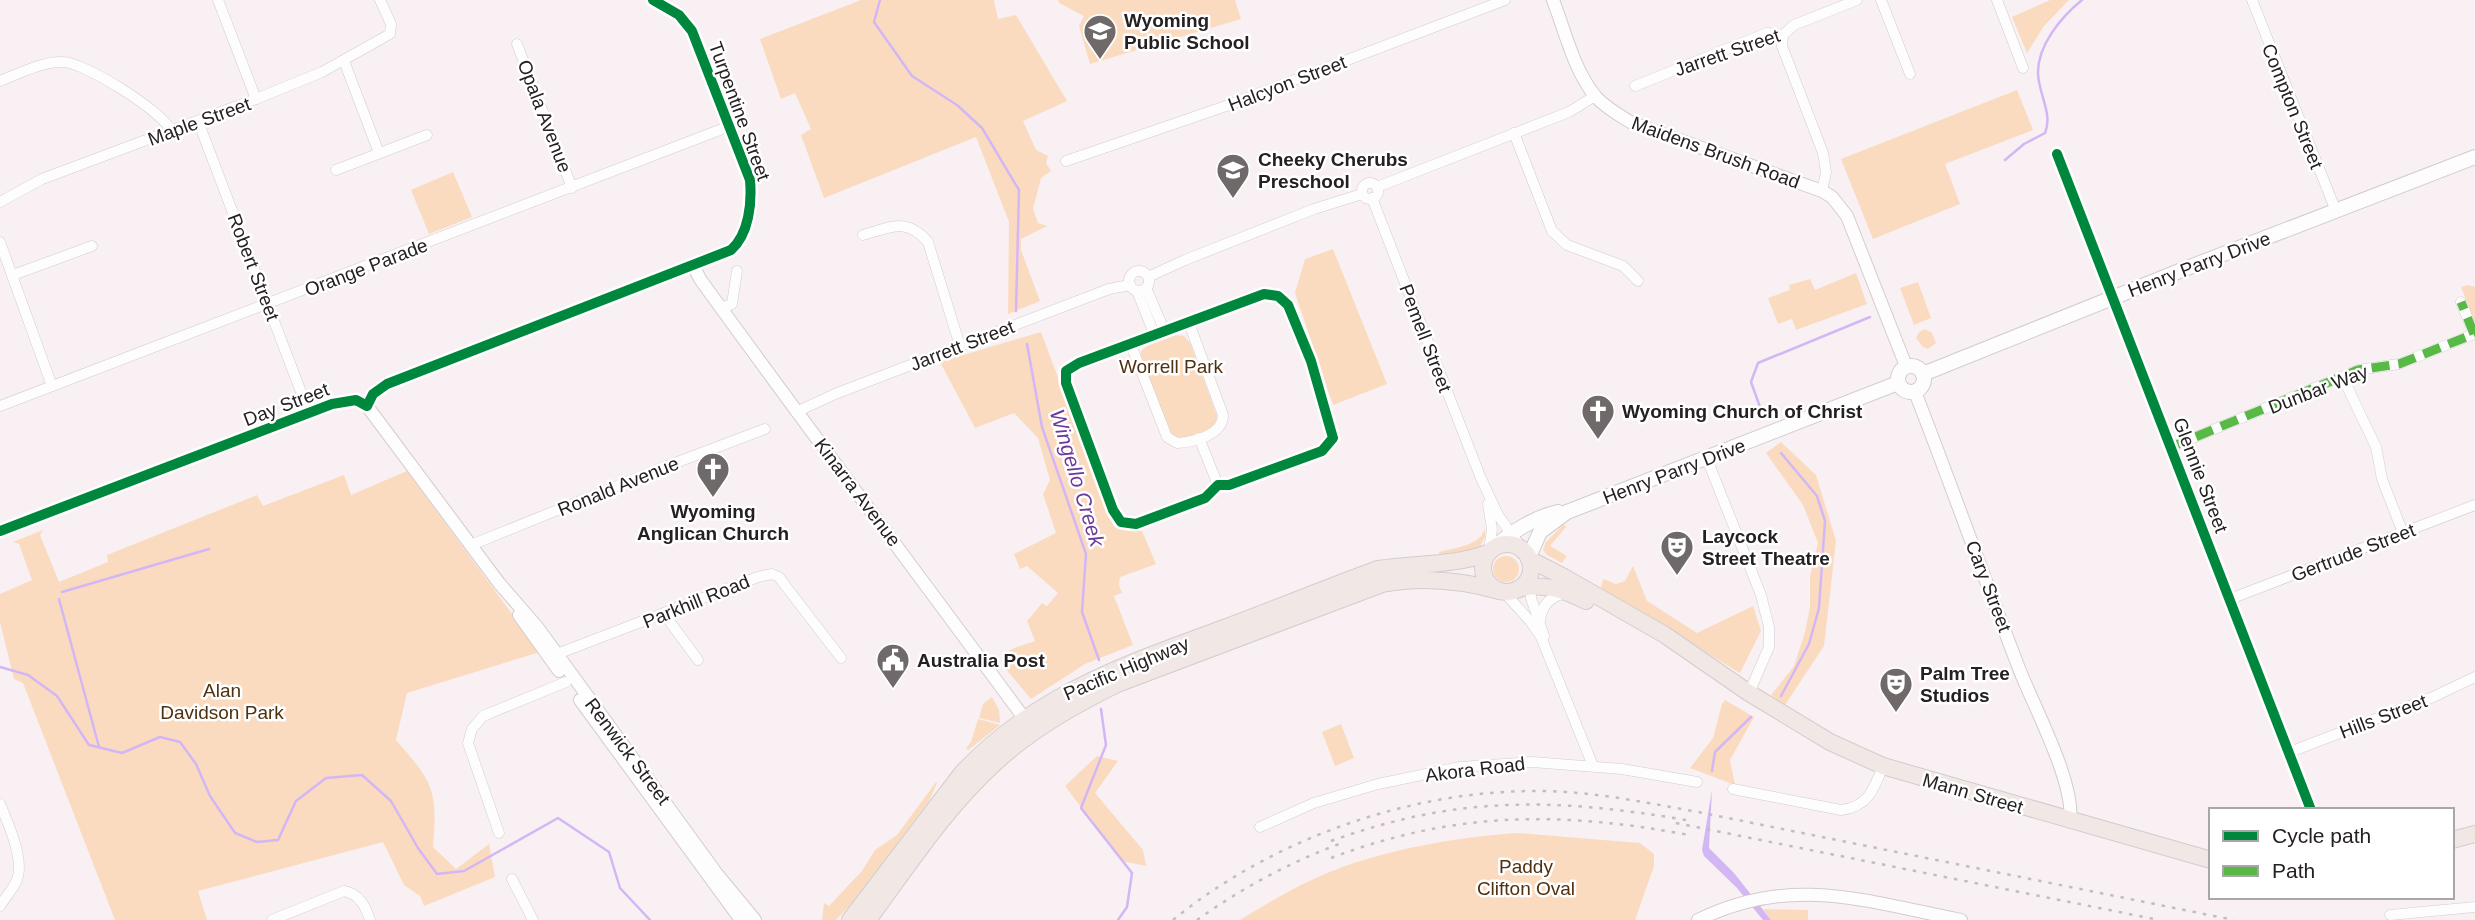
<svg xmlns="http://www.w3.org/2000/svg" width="2475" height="920" viewBox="0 0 2475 920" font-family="Arial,sans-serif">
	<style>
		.green { fill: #fbdbc0 }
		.water { fill: #d3b7f5 }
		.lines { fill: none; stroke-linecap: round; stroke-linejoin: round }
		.stream { stroke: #d3b7f5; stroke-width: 2.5 }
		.minor-casing { stroke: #d2cccd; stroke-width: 11 }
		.tertiary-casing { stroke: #d2cccd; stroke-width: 14 }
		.secondary-casing { stroke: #d2cccd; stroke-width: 16 }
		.primary-casing { stroke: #d1cdce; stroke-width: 18 }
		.minor { stroke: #fefdfd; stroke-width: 10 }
		.tertiary { stroke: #fefdfd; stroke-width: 12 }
		.secondary { stroke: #fefdfd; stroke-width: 14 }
		.primary { stroke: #f1e8e6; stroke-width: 16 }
		.rail { stroke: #c0bebe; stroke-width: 2.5; stroke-dasharray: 3.5 7; stroke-linecap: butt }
		.quiet { stroke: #58b947; stroke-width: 9; stroke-dasharray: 18 9; stroke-linecap: butt }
		.cycleway-casing { stroke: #fff; stroke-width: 15 }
		.cycleway { stroke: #00873e; stroke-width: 10 }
		.labels { text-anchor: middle; stroke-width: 5; stroke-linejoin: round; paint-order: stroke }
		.poi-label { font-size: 19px; font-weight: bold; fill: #252021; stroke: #fff; text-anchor: start }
		.street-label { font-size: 19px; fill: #252021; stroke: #fff }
		.park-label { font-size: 19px; fill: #4e3110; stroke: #fff }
		.water-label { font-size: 21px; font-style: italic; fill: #6a3a9e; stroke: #fff }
	</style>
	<rect width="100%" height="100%" fill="#f8f0f2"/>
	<g class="green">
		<path d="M861,0h133l4,19 18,-4 51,86 -44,20 13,29 12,6 -2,7 5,8 -10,7 -8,31 5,14 9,3 -26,13v11l19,51 -32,13 1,-92 -33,-85 -152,61 -23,-63 10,-6 -16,-36 -14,6 -21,-60z"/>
		<path d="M1058,0h177l6,19 -151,45 -11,-38 5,-10 -25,-13z"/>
		<path d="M2050,0h19l-25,26 -17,27 -15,-36z"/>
		<path d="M2017,90l16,40 -88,34 15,40 -87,35 -32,-80z"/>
		<path d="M453,172l19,45 -43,17 -18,-44z"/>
		<path d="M1333,249l54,135 -54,21 -38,-112 10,-34z"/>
		<path d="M1856,273l11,31 -71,26 -4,-11 -14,5 -10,-26 22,-8 -1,-5 21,-6 5,11z"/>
		<path d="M1918,282l13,36 -17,7 -14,-37z"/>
		<path d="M2468,285l7,2v36l-14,-36z"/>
		<path d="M1925,329l7,4 4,10 -8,6 -5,-2 -7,-9 3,-6z"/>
		<path d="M1041,332l73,195 14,4h14l14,33 -36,13 -1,8 3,8 -8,3 19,49 -48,19 -54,35 -27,-32 6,-5 -1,-12 26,-9 -8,-20 15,-18 5,3 11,-13 -31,-27 -7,3 -6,-15 42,-21 -13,-39 7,-14 -12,-42 -24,-25 -39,15 -35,-66z"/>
		<path d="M1176,335l8,1 6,7 27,73c-1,16 -22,18 -35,23l-12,-5 -29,-74v-9l6,-5z"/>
		<path d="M1781,442l35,33 20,66 -12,105 -39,59 -14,-10 23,-29 11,-34 5,-25v-31l8,-33 -15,-38 -37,-52z"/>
		<path d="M407,471l133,181 -133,41 -11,47c37,42 42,50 37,107l23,22 33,-25 6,33 -71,29 -4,-10 -16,-11 -21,-43 -185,49 9,29h-92l-92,-237 -9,-4 -14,-57v-28l32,-14 -13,-36 -6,-2 30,-12 -3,5 19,47 49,-20 -1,-7 150,-60 6,11 81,-31 7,20z"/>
		<path d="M1564,524l2,3 -16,19 17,10 -5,7 -15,-8 -4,-5 3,-8z"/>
		<path d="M1485,527v10l-6,12 -39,7 -1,-4c16,-4 44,-7 46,-25z"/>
		<circle cx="1506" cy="569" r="13"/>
		<path d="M1633,566l14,35 50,32 56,-27 8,25 -21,42 -139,-84 2,-10 13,5 9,-3z"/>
		<path d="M992,697l7,13 1,13 -21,-5 4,-14z"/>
		<path d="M1725,700l29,17 -24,43 5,25 -45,-17 23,-30 9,-34z"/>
		<path d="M978,719l22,6 -32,25 -2,-2 5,-6z"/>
		<path d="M1341,724l13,34 -19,8 -13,-34z"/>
		<path d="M1097,756l21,5 -23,32 48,57 3,16 -24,-5 -57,-75z"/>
		<path d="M936,782l1,1 -8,18 -76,101 -17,18h-14l2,-17 5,3 33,-35 13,-21 22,-15z"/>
		<path d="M1517,833l123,10 14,11v12l-19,54h-395c21,-13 43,-26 65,-37 62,-31 144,-45 212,-50z"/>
		<path d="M1763,909l45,1v10h-37z"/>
	</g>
	<path class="water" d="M1712,790l-3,58 25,25 37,47h-8l-26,-32 -33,-32 -2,-6z"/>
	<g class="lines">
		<g class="stream">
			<path d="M880,0l-6,22 38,54 45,29 25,23 37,62 -3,121"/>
			<path d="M2005,160l19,-16 21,-11c8,-19 -6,-38 -7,-59 -1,-28 23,-57 44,-74"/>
			<path d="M1027,344l15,83 44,127 -4,58 17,48"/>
			<path d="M1764,418l-13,-36 7,-19 112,-46"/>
			<path d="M62,592l147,-43"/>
			<path d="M59,599l40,148"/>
			<path d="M0,667l28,8 29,21 32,49 33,8 38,-16 20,5 16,22 14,32 25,37 22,9 21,-2 18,-39 30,-23 36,-3 29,26 27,47 19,26 27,-3 94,-53 51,34 11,36 30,32"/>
			<path d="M1781,696l28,-52 10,-36 6,-87 -8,-25 -36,-43"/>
			<path d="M1101,709l5,36 -25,63 51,65 -5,34 -9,13"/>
			<path d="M1712,771l3,-19 36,-35"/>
		</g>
		<defs>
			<g id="minor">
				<path d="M218,0l38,99"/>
				<path d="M1881,0l29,74"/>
				<path d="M1997,0l26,68"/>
				<path d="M2252,0l84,211"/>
				<path d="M1783,35l-1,11 41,107 3,19 -4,19"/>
				<path d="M1783,35l11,-10 63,-25"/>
				<path d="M517,44l55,144"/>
				<path d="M344,61l35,92"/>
				<path d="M0,81c18,-7 43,-20 63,-19 21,0 101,50 108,69"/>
				<path d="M1635,86l132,-53 16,2"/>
				<path d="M198,121l111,292"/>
				<path d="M1514,133l38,98 15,14 56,21 15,15"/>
				<path d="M2057,154l254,656"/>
				<path d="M1066,161l160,-55 279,-106"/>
				<path d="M336,170l91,-35"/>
				<circle cx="1370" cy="191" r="8"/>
				<path d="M1377,187l192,-75 26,-16"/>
				<path d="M1372,198l108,278 18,39 24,34"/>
				<path d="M0,202l42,-23 214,-80 66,-27 68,-38 1,-10 -11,-24"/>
				<path d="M863,235c27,-8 44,-18 65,7l32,104"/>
				<path d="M0,242l52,144"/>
				<circle cx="1139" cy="281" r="10"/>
				<path d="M13,275l79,-29"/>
				<path d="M1148,277l37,-17 129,-51 48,-15"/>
				<path d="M1146,288l19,44"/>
				<path d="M1137,291l18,45"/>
				<path d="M1264,294l14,2 10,9 23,56 22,77 -11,13 -93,34h-11l-13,13 -69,26 -15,-2 -8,-12 -47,-127v-12l13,-8z"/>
				<path d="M721,308l11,-4 5,-33"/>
				<path d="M1131,345l36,92 10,6c17,-1 46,-8 46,-28l-34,-92"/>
				<path d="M2343,378l33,69 6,32 21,54"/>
				<path d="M0,406l730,-280"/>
				<path d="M796,412l39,-18 274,-105 21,-4"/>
				<path d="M1199,438l19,47"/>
				<path d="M2171,447l187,-77 41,-6 75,-30 -13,-32"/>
				<path d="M1707,459l54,136 8,32v20l-20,46"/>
				<path d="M1488,504l4,25 -3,22"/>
				<path d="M471,545l188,-76 106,-40"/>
				<path d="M1529,575l2,23 13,38"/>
				<path d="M1503,591l27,30 11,16 52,129"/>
				<path d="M2230,599l245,-94"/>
				<path d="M664,614l34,46"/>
				<path d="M1540,620c2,-15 10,-24 26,-27"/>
				<path d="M557,654l201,-77 14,-3 7,3 5,7 57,74"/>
				<path d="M2290,752l143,-55 42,-20"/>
				<path d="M1733,789l108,21c27,-3 33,-21 42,-44"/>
				<path d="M0,804c8,19 26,58 16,78 -4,8 -11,16 -16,24"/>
				<path d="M1260,827l54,-24 64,-19 82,-17 72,-5 90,7 75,13"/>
				<path d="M499,833l-31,-90 4,-14 11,-13 83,-34"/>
				<path d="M512,879l21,41"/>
				<path d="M2390,915l85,-8"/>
				<path d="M272,920l72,-29c16,3 21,15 26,29"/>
			</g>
			<g id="tertiary">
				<path d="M1553,0c12,31 21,71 43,97 10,11 23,18 36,26l190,68 10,6 15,19 59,150"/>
				<path d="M693,265l7,14c106,147 216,292 324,439"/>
				<path d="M1915,392c36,92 69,186 105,279 15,38 55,112 50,150"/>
				<path d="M367,406l132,177 39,45 179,246 38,46"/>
				<path d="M0,531l332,-127 24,-4 11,6 6,-12 14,-10 344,-134c18,-16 21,-47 19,-70l-58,-149 -13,-16 -26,-15"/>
				<path d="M519,615l40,56"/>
				<path d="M580,700l161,220"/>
				<path d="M1698,920c93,-46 167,-19 263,0"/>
			</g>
			<g id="secondary">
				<circle cx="1911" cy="379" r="13"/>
				<path d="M1923,374l259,-104 293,-113"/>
				<path d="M1495,547c17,-16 41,-30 63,-35"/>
				<path d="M1528,559l12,-27 27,-20 331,-129"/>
			</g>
			<g id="primary">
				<circle cx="1507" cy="568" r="24"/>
				<path d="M1529,559l35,18 101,58 84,58 81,49 53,24 328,94"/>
				<path d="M1518,589c25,-7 46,1 68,12"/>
				<path d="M2452,840l23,-6"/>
				<path d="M850,920l112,-147c74,-79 164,-109 262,-145 51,-19 102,-40 154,-59 37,-6 76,-3 110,-16"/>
				<path d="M868,920c40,-54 78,-113 128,-158 36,-33 77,-56 121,-78l265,-100c40,-8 78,-4 118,7"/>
			</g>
		</defs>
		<use href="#minor" class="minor-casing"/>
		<use href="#tertiary" class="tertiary-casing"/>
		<use href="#secondary" class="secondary-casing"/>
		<use href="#primary" class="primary-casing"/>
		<use href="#minor" class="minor"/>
		<use href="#tertiary" class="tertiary"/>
		<use href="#secondary" class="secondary"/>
		<use href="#primary" class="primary"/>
		<g class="rail">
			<path d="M1676,823l483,97"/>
			<path d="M1331,841c127,-46 224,-43 355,-21"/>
			<path d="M1331,858c124,-47 229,-47 358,-23"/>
			<path d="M1173,920c105,-86 257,-137 393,-128 44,3 88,12 132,20l536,108"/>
			<path d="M1197,920c45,-32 93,-58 145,-77"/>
		</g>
		<path class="quiet" d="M2171,447l187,-77 41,-6 75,-30 -13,-32"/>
		<defs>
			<g id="cycleway">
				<path d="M2057,154l254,656"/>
				<path d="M1264,294l14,2 10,9 23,56 22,77 -11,13 -93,34h-11l-13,13 -69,26 -15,-2 -8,-12 -47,-127v-12l13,-8z"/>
				<path d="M0,531l332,-127 24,-4 11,6 6,-12 14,-10 344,-134c18,-16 21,-47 19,-70l-58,-149 -13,-16 -26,-15"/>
			</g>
		</defs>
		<use href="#cycleway" class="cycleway-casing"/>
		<use href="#cycleway" class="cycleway"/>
	</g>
	<defs>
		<symbol id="school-pin" viewBox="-11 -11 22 30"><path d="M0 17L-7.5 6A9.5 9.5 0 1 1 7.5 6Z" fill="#6f696a" stroke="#fff"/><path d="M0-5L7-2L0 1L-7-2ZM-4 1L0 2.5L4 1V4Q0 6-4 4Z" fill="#fff"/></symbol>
		<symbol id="church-pin" viewBox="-11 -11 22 30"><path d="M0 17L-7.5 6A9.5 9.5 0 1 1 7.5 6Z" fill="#6f696a" stroke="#fff"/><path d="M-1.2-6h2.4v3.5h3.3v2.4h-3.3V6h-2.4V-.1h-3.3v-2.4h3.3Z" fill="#fff"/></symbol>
		<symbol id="theatre-pin" viewBox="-11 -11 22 30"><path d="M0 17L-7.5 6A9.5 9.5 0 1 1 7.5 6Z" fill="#6f696a" stroke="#fff"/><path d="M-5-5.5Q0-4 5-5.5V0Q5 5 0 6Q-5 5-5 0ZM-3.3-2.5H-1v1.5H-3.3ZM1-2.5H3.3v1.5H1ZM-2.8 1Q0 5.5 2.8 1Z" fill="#fff"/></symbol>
		<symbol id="civic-pin" viewBox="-11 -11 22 30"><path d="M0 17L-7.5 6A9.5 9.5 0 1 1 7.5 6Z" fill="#6f696a" stroke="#fff"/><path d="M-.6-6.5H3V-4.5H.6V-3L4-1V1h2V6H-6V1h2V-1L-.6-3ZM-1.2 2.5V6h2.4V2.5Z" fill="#fff"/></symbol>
	</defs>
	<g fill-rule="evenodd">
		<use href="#school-pin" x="1081" y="12" width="38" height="52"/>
		<use href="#school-pin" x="1214" y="151" width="38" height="52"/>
		<use href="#church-pin" x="1579" y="392" width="38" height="52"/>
		<use href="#church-pin" x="694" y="450" width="38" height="52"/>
		<use href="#theatre-pin" x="1658" y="528" width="38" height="52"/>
		<use href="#civic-pin" x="874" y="641" width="38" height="52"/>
		<use href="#theatre-pin" x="1877" y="665" width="38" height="52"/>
	</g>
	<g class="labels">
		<g class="poi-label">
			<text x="1124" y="27">Wyoming<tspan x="1124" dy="22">Public School</tspan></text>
			<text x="1258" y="166">Cheeky Cherubs<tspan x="1258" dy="22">Preschool</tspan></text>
			<text x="1622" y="418">Wyoming Church of Christ</text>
			<text x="713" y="518" text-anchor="middle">Wyoming<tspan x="713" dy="22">Anglican Church</tspan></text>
			<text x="1702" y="543">Laycock<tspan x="1702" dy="22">Street Theatre</tspan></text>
			<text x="917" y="667">Australia Post</text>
			<text x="1920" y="680">Palm Tree<tspan x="1920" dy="22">Studios</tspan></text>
		</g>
		<g class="street-label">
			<text transform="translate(1727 52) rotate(-19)" y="7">Jarrett Street</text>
			<text transform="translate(1287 83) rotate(-21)" y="7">Halcyon Street</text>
			<text transform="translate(2293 106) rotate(68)" y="7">Compton Street</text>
			<text transform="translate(740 111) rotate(70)" y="7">Turpentine Street</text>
			<text transform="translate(545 116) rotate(69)" y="7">Opala Avenue</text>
			<text transform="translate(199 121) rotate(-20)" y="7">Maple Street</text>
			<text transform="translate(1716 152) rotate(20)" y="7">Maidens Brush Road</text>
			<text transform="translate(2199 264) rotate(-21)" y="7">Henry Parry Drive</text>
			<text transform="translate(254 267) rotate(69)" y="7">Robert Street</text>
			<text transform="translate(366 267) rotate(-21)" y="7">Orange Parade</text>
			<text transform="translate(1426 338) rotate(69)" y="7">Pemell Street</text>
			<text transform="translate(962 345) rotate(-21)" y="7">Jarrett Street</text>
			<text transform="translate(2318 389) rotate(-21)" y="7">Dunbar Way</text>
			<text transform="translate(286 404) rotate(-21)" y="7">Day Street</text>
			<text transform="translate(1674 471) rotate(-21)" y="7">Henry Parry Drive</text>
			<text transform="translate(2201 475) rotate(69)" y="7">Glennie Street</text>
			<text transform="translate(618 486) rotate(-22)" y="7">Ronald Avenue</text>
			<text transform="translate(858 492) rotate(53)" y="7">Kinarra Avenue</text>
			<text transform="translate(2353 552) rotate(-21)" y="7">Gertrude Street</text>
			<text transform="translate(1989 586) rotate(69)" y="7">Cary Street</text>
			<text transform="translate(696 601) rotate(-22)" y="7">Parkhill Road</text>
			<text transform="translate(1126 668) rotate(-23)" y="7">Pacific Highway</text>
			<text transform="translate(2383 716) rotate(-21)" y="7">Hills Street</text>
			<text transform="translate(628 751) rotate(53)" y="7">Renwick Street</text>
			<text transform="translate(1475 769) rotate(-7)" y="7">Akora Road</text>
			<text transform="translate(1973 793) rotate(16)" y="7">Mann Street</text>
		</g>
		<g class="park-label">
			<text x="1171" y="373">Worrell Park</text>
			<text x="222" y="697">Alan<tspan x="222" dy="22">Davidson Park</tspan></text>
			<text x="1526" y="873">Paddy<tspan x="1526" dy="22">Clifton Oval</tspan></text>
		</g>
		<g class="water-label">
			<text transform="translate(1077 478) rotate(73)" y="7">Wingello Creek</text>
		</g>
	</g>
	<rect x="2209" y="808" width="245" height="91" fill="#ffffff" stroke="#a8a6a6" stroke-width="2"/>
	<rect x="2223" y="831" width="35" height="10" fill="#00873e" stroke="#a8a6a6" stroke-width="2"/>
	<text x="2272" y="843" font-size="21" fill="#252021">Cycle path</text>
	<rect x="2223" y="866" width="35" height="10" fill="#58b947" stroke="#a8a6a6" stroke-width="2"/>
	<text x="2272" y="878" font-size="21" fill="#252021">Path</text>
</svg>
